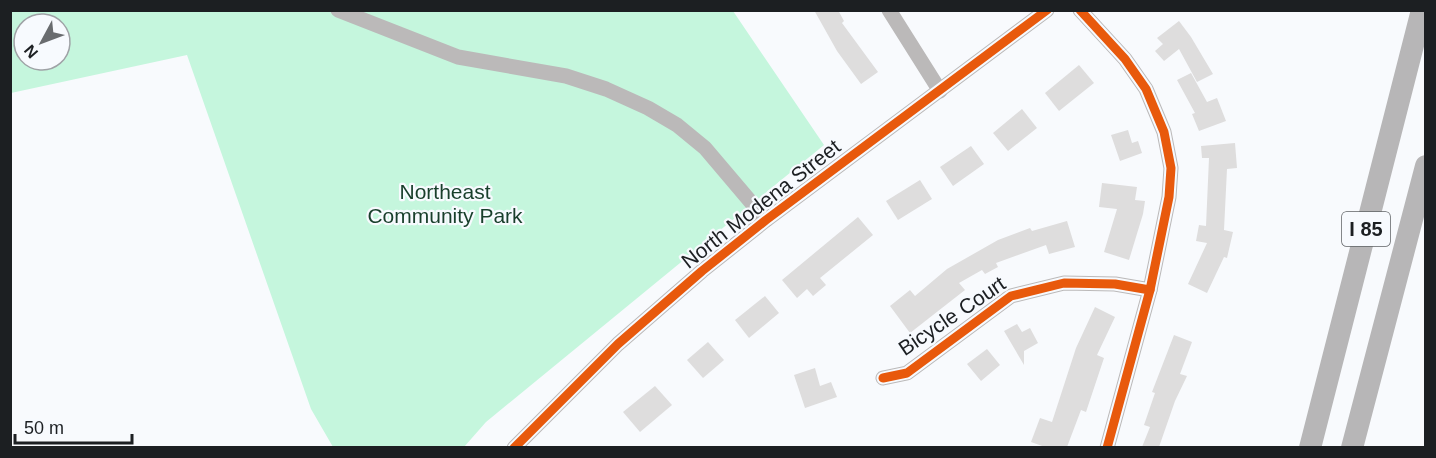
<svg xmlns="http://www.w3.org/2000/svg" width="1436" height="458" viewBox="0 0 1436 458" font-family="Helvetica,sans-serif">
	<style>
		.green { fill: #c5f6dd; fill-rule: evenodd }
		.building { fill: #dedddd }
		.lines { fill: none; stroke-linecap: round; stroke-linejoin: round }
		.minor { stroke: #bbb9b9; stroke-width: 15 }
		.highway { stroke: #b7b6b7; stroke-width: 22 }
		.cycleway-casing { stroke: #f7fafe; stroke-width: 13 }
		.cycleway { stroke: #e8590c; stroke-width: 9 }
		.labels { text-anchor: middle; stroke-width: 4.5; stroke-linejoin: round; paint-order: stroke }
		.shield { fill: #f7fafe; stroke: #5e6164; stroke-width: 1.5 }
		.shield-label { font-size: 20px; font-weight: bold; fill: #1c1f22 }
		.park-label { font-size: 21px; fill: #183f2b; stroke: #f7fafe }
		.street-label { font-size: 21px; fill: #1c1f22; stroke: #f7fafe }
	</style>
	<rect width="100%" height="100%" fill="#f8fafd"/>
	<path class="green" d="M10,11h723l91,134 -338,277 -22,25h-131l-22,-38 -124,-354 -176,38zM24,24h36v36h-36z"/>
	<g class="building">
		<path d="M814,10h24l6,11 -2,2 36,49 -17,12 -24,-33z"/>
		<path d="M1179,21l12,16 22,37 -16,8 -18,-33 -15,12 -9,-10 8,-7 -6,-6z"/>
		<path d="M1079,65l15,18 -35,28 -14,-18z"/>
		<path d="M1191,73l16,29 10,-4 9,23 -27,10 -7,-17 3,-1 -18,-33z"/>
		<path d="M1022,109l15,19 -29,23 -15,-18z"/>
		<path d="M1128,130l4,13 6,-2 4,12 -22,8 -9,-26z"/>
		<path d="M1235,143l2,25 -10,1 -3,61 9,2 -6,26 -3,-1 -17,36 -19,-9 19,-41 -11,-2 3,-16 7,1 3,-68h-7l-1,-12z"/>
		<path d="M971,146l13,18 -31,22 -13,-19z"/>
		<path d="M920,180l12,19 -34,21 -12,-19z"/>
		<path d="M1102,183l35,4 -2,13 10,1 -2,13 -14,46 -25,-8 13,-43 -18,-2z"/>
		<path d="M858,217l15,18 -53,43 6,7 -13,11 -6,-7 -10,9 -15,-18z"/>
		<path d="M1067,221l8,26 -26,7 -3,-9 -50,18 2,4 -13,7 -3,-4 -23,13 6,7 -55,43 -20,-27 20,-16 5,6 32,-27 51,-29 32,-12 2,3z"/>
		<path d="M765,296l14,17 -30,25 -14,-18z"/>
		<path d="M1095,307l20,10 -18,38 7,3 -18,54 -5,-2 -14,37h-22l-14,-5 9,-24 12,4 24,-74z"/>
		<path d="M1017,324l5,8 8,-4 8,15 -14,8v14l-20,-34z"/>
		<path d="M1174,335l18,7 -12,32 7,2 -12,25 -16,46h-17l8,-20 -6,-2 11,-32 -3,-1z"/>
		<path d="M708,342l16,18 -21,18 -16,-18z"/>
		<path d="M987,349l13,16 -19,16 -14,-17z"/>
		<path d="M815,368l5,18 11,-4 6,15 -32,11 -11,-33z"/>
		<path d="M655,386l17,19 -32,27 -17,-20z"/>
	</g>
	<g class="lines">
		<g class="minor">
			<path d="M338,10l120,47 108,19 40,13 42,19 29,17 28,23 61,72"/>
			<path d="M889,10l51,81"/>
			<path d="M1080,10l45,49 21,30 18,43 7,36 -2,29 -19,93 -43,158"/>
			<path d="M883,378l24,-5 104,-77 53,-13 51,1 35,6"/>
			<path d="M514,448l104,-104 84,-73 64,-51 281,-210"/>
		</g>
		<g class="highway">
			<path d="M1310,448l112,-438"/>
			<path d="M1352,448l74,-282"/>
		</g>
		<defs>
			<g id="cycleway">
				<path d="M1080,10l45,49 21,30 18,43 7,36 -2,29 -19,93 -43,158"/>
				<path d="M883,378l24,-5 104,-77 53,-13 51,1 35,6"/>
				<path d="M514,448l104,-104 84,-73 64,-51 281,-210"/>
			</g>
		</defs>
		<use href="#cycleway" class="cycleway-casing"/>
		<use href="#cycleway" class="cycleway"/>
	</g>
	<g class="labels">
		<rect class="shield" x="1342" y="212" width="48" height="34" rx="4.5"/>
		<g class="shield-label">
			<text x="1366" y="236">I 85</text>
		</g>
		<g class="park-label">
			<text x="445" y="199">Northeast<tspan x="445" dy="24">Community Park</tspan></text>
		</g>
		<g class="street-label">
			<text transform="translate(761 204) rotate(-38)" y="7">North Modena Street</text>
			<text transform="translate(952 316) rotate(-34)" y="7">Bicycle Court</text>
		</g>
	</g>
	<rect width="1436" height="458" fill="none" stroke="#1c1f22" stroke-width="24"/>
	<g transform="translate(42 42) rotate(229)"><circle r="28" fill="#f7fafe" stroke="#9fa2a6" stroke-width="1.5"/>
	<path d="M0-4.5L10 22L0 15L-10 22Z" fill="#696c6f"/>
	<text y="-9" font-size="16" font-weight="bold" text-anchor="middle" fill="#1c1f22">N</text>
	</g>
	<path d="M15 434v9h117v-9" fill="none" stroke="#1c1f22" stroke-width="3"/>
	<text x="24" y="434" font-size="18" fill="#1c1f22" stroke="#f7fafe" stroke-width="4.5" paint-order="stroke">50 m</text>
</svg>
